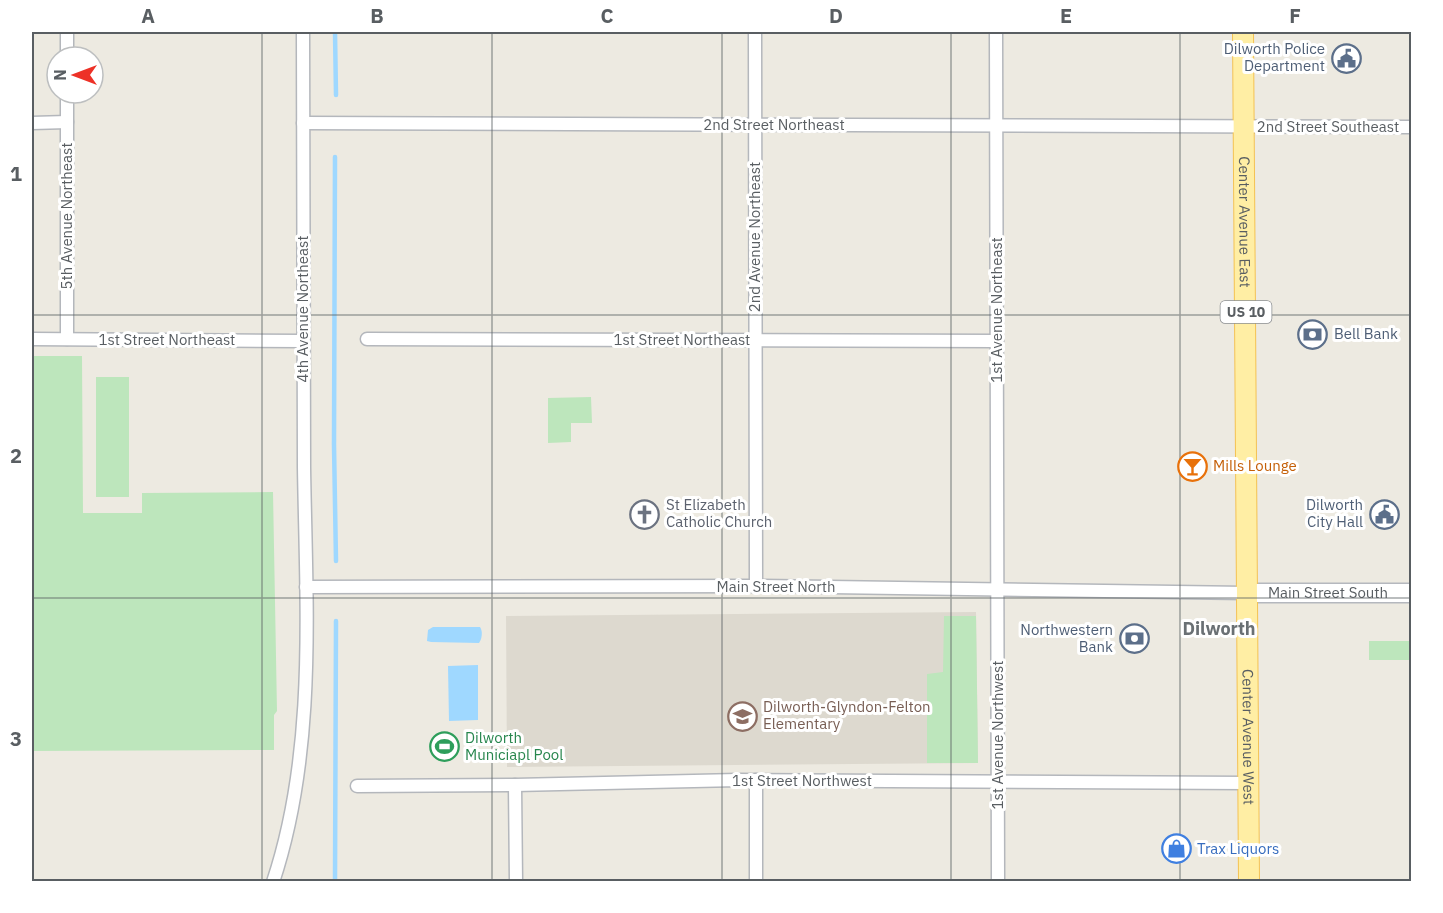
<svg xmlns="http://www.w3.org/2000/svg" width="1443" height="913" viewBox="0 0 1443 913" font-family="'IBM Plex Sans',sans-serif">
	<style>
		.education { fill: #ddd9cf }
		.green { fill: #bde6bc }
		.water { fill: #9fd8ff }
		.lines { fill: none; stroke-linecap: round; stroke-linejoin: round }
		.stream { stroke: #9fd8ff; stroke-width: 4.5 }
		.street-casing { stroke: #b4b7bc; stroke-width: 15 }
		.secondary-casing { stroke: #b5b8be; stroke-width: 21 }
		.primary-casing { stroke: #f4c253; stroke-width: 22 }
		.street { stroke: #fff; stroke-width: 12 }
		.secondary { stroke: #fff; stroke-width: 18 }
		.primary { stroke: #ffeea4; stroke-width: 20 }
		.grid { fill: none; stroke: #595e62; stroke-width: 1.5; stroke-opacity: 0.55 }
		.labels { text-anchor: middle; stroke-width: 6; stroke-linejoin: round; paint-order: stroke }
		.shield { fill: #fff; stroke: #8b8e91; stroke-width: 1.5 }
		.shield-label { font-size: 14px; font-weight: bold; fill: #595e62 }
		.service-label { font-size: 15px; fill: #4e5e75; stroke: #fff; text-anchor: end }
		.street-label { font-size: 15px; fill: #595e62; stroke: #fff }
		.food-label { font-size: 15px; fill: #c56008; stroke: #fff; text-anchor: start }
		.worship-label { font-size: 15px; fill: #5b616d; stroke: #fff; text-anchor: start }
		.education-label { font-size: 15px; fill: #785e54; stroke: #fff; text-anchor: start }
		.leisure-label { font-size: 15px; fill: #27864d; stroke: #fff; text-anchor: start }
		.shop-label { font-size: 15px; fill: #366cbe; stroke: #fff; text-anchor: start }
		.quarter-label { font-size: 18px; font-weight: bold; fill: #6a7074; stroke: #fff }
		.neatline { fill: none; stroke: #595e62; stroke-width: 2 }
		.grid-label { font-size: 20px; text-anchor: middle; font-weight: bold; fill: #595e62 }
	</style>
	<rect width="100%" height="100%" fill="#edeae1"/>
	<path class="education" d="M976,612l2,151 -471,4 -1,-151z"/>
	<g class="green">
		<path d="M32,356h50l1,157h59v-20l131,-1 4,219 -3,4v35l-242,1z"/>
		<rect x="96" y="377" width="33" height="120"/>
		<path d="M591,397l1,26h-21v19l-23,1v-45z"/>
		<path d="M944,616h32l2,147h-51v-89l16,-2z"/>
		<rect x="1369" y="641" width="42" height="19"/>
	</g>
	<g class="water">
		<path d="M433,627h47c3,4 2,12 -1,16l-48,-1 -4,-1 1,-11z"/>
		<path d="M478,665v55l-29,1 -1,-55z"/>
	</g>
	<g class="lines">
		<g class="stream">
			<path d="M335,32l1,63"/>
			<path d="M335,157l-1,288 2,116"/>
			<path d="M335,882l1,-261"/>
		</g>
		<defs>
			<g id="street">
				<path d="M67,32v25"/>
				<path d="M755,32l1,554"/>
				<path d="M996,32l2,850"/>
				<path d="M67,93v246"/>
				<path d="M32,123l35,-1"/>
				<path d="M303,123l1109,4"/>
				<path d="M32,339l271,2"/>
				<path d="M367,339l630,2"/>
				<path d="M306,587l450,-1 490,7"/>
				<path d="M756,780v102"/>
				<path d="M515,785l1,97"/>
				<path d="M357,786l158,-1 223,-5 509,3"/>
				<path d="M273,882c44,-132 33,-278 31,-415 -1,-145 -1,-290 -1,-435"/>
			</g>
			<g id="secondary">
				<path id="s1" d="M1246,593h166"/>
			</g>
			<g id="primary">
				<path id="s2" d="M1243,32l6,850"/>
			</g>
		</defs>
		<use href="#street" class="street-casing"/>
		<use href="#secondary" class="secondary-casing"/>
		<use href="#primary" class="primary-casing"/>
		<use href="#street" class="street"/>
		<use href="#secondary" class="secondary"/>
		<use href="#primary" class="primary"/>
	</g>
	<path class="grid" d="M262,32v850M492,32v850M722,32v850M951,32v850M1180,32v850M32,315h1380M32,598h1380"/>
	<defs>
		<symbol id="civic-ring" viewBox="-11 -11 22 22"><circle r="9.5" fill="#fff" stroke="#5c6f8a" stroke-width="1.5"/><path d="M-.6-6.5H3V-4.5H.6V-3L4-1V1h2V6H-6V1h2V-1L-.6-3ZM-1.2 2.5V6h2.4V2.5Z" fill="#5c6f8a"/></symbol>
		<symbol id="bank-ring" viewBox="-11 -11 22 22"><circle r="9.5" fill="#fff" stroke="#5c6f8a" stroke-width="1.5"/><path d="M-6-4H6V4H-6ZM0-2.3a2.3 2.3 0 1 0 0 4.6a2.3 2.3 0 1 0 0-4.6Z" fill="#5c6f8a"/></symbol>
		<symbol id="bar-ring" viewBox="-11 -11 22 22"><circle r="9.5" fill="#fff" stroke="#e8710a" stroke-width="1.5"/><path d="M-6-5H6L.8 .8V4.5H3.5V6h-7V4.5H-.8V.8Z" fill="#e8710a"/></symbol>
		<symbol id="church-ring" viewBox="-11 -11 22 22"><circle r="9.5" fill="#fff" stroke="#6b7280" stroke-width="1.5"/><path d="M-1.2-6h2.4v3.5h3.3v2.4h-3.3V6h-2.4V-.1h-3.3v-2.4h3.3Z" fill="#6b7280"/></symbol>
		<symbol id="school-ring" viewBox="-11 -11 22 22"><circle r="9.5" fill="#fff" stroke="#8d6e63" stroke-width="1.5"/><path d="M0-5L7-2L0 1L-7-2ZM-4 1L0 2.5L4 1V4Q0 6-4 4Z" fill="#8d6e63"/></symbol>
		<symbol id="stadium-ring" viewBox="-11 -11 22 22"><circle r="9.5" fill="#fff" stroke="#2e9e5b" stroke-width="1.5"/><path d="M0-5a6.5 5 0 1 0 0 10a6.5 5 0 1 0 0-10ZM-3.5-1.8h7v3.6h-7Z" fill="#2e9e5b"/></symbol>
		<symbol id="shop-ring" viewBox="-11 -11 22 22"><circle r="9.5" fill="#fff" stroke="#3f7fe0" stroke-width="1.5"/><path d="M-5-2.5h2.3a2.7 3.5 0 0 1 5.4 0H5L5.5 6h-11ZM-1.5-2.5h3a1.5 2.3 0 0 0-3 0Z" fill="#3f7fe0"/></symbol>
	</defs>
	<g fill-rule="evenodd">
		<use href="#civic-ring" x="1330" y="42" width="33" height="33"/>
		<use href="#bank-ring" x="1296" y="318" width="33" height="33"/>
		<use href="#bar-ring" x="1176" y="450" width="33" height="33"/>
		<use href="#church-ring" x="628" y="498" width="33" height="33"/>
		<use href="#civic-ring" x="1368" y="498" width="33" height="33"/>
		<use href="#bank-ring" x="1118" y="622" width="33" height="33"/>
		<use href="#school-ring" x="726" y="700" width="33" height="33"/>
		<use href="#stadium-ring" x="428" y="730" width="33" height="33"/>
		<use href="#shop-ring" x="1160" y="832" width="33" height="33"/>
	</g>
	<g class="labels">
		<rect class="shield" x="1220.5" y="301" width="51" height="22" rx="4.5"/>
		<g class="shield-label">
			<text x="1246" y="317">US 10</text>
		</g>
		<g class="service-label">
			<text x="1325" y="54">Dilworth Police<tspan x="1325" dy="17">Department</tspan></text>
			<text x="1334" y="339" text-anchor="start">Bell Bank</text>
			<text x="1363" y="510">Dilworth<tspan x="1363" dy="17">City Hall</tspan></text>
			<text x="1113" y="635">Northwestern<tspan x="1113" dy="17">Bank</tspan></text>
		</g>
		<g class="street-label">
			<text x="774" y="130">2nd Street Northeast</text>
			<text x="1328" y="132">2nd Street Southeast</text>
			<text transform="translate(67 216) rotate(-90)" y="5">5th Avenue Northeast</text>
			<text dy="5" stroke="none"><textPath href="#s2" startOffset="190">Center Avenue East</textPath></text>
			<text transform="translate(755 237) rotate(-90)" y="5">2nd Avenue Northeast</text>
			<text transform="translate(303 309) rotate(-90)" y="5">4th Avenue Northeast</text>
			<text transform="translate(997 310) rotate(-90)" y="5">1st Avenue Northeast</text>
			<text x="167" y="345">1st Street Northeast</text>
			<text x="682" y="345">1st Street Northeast</text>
			<text x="776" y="592">Main Street North</text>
			<text dy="5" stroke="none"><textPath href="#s1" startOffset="82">Main Street South</textPath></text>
			<text transform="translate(998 735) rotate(-90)" y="5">1st Avenue Northwest</text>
			<text dy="5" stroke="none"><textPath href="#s2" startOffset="705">Center Avenue West</textPath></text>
			<text x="802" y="786">1st Street Northwest</text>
		</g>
		<g class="food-label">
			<text x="1213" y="471">Mills Lounge</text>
		</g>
		<g class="worship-label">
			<text x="666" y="510">St Elizabeth<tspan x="666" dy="17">Catholic Church</tspan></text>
		</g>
		<g class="education-label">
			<text x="763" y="712">Dilworth-Glyndon-Felton<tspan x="763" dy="17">Elementary</tspan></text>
		</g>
		<g class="leisure-label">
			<text x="465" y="743">Dilworth<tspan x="465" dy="17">Municiapl Pool</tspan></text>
		</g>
		<g class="shop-label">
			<text x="1197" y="854">Trax Liquors</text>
		</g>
		<g class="quarter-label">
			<text x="1219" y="635">Dilworth</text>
		</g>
	</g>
	<rect width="1443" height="913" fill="none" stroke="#ffffff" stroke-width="66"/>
	<g transform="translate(75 75) rotate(270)"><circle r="28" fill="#ffffff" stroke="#bdbfc0" stroke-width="1.5"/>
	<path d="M0-4.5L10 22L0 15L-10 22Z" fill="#ed3127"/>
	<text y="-9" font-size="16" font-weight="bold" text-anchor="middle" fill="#595e62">N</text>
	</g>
	<rect x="33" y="33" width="1377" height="847" class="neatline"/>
	<g class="grid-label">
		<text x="148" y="23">A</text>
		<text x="377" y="23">B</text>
		<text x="607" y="23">C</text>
		<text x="836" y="23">D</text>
		<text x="1066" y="23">E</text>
		<text x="1295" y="23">F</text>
		<text x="16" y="181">1</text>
		<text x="16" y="463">2</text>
		<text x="16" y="746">3</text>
	</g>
</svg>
